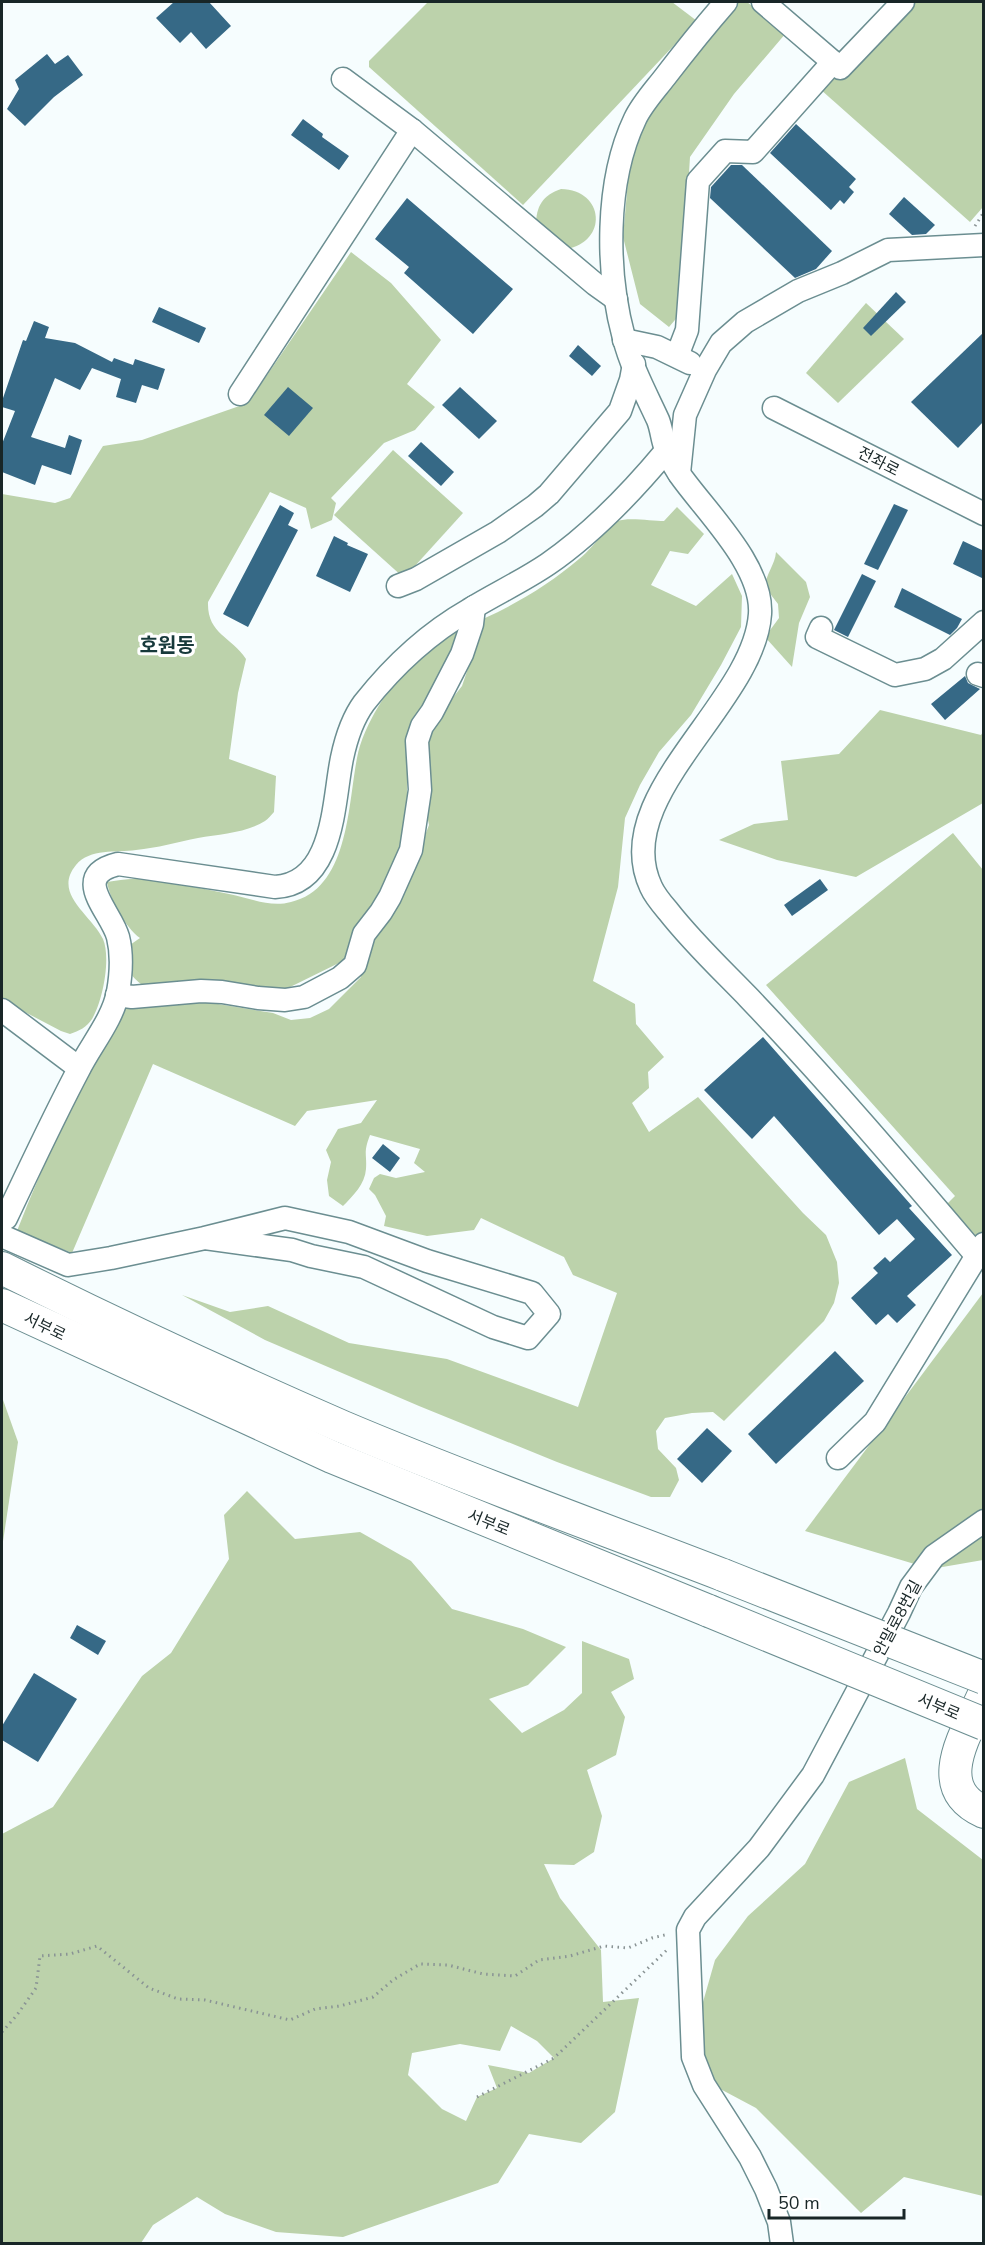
<svg xmlns="http://www.w3.org/2000/svg" width="985" height="2245" viewBox="0 0 985 2245" font-family="'Nunito Sans','Noto Sans KR',sans-serif">
	<style>
		.green { fill: #bcd2ab; fill-rule: evenodd }
		.building { fill: #366986 }
		.lines { fill: none; stroke-linecap: round; stroke-linejoin: round }
		.minor-casing { stroke: #6b8e91; stroke-width: 25 }
		.highway-casing { stroke: #6b8e91; stroke-width: 34 }
		.path { stroke: #899394; stroke-width: 3; stroke-dasharray: 1.5 4.5; stroke-linecap: butt }
		.minor { stroke: #fff; stroke-width: 22 }
		.highway { stroke: #fff; stroke-width: 32 }
		.highway-bridge-casing { stroke: #6b8e91; stroke-width: 34; stroke-linecap: butt }
		.highway-bridge { stroke: #fff; stroke-width: 32 }
		.labels { text-anchor: middle; stroke-width: 6; stroke-linejoin: round; paint-order: stroke }
		.street-label { font-size: 16px; fill: #182627; stroke: #fff }
		.quarter-label { font-size: 20px; font-weight: bold; fill: #17393b; stroke: #fff }
	</style>
	<rect width="100%" height="100%" fill="#f6fdfe"/>
	<g class="green">
		<path d="M428,2h244l25,19 -174,184 -154,-138v-6z"/>
		<path d="M737,2h10l39,31 -52,61 -44,63 -10,157 -11,13 -29,-23 -17,-67 8,-90 42,-69z"/>
		<path d="M903,2h80v205l-13,15 -150,-133z"/>
		<path d="M561,189c44,1 47,53 5,60l-30,-24c0,-19 7,-30 25,-36z"/>
		<path d="M351,252l40,31 50,57 -34,44 28,23 -20,23 -31,13 -53,55 5,5 -4,17 -21,9 -5,-21 -36,-16 -62,110c-1,32 23,34 38,57l-8,34 -9,66 47,17 -2,36c-3,3 -6,7 -9,9 -19,12 -45,13 -67,17 -20,4 -41,10 -62,12 -20,3 -46,-2 -60,15 -24,29 16,50 27,74 8,19 0,62 -11,80 -5,8 -13,12 -22,15l-9,-3 -59,-31v-506l53,9 15,-5 33,-52 39,-6 106,-37z"/>
		<path d="M866,303l38,36 -66,64 -32,-30z"/>
		<path d="M393,450l70,63 -59,65 -70,-63z"/>
		<path d="M677,507l27,27 -16,20 -18,-3 -19,34 45,21 36,-32 10,22 -1,31 -20,38 -30,50 -32,37 -19,33 -15,33 -7,69 -25,94 42,23 1,20 28,33 -16,15 1,16 -17,15 17,29 49,-35 105,116 23,22 11,27 2,21 -5,20 -10,18 -100,100 -11,-9 -21,1 -27,5 -9,13 2,18 18,19 3,12 -9,17h-19l-94,-35 -138,-56 -154,-66 -83,-45 48,17 38,-6 81,37 98,16 131,48 39,-114 -44,-18 -9,-18 -83,-39 -7,12 -47,6 -43,-10 2,-10 -11,-21 -6,-6 5,-11 6,-4 16,4 29,-6 -11,-9 6,-14 -50,-14c-7,18 -3,18 -4,34 -1,15 -13,27 -23,37l-14,-10 -2,-16 4,-18 -5,-12 12,-21 23,-6 16,-23 -70,11 -12,15 -142,-62 -81,189 -55,-22c30,-77 65,-150 104,-223l61,-6h24l67,11 18,7 19,-2 19,-9 32,-32 2,-24 45,-73 21,-55 -5,-24v-55l9,-23 29,-37 23,-68c33,-15 66,-35 94,-59 10,-7 31,-35 39,-38 9,-4 35,0 46,0z"/>
		<path d="M776,552l30,30 4,15 -11,26 -7,44 -27,-30 14,-19 -1,-14 -13,-17c1,-14 10,-22 11,-35z"/>
		<path d="M460,630l-9,29 -44,86v71l-8,39 -52,104 -67,33 -135,-5c-19,-14 -17,-18 -18,-40l13,-9c-14,-10 -30,-38 -33,-56 10,-1 22,-4 32,-3 30,2 61,9 90,15 21,4 41,14 62,8 58,-13 57,-98 66,-144 3,-17 12,-36 21,-51 20,-33 50,-57 82,-77z"/>
		<path d="M880,710l101,25 2,-3v71l-127,74 -79,-17 -58,-20 35,-16 34,-4 -7,-59 58,-7z"/>
		<path d="M953,833l30,37 1,367 -4,3 -33,-36 8,-8 -189,-211z"/>
		<path d="M983,1293v267l-52,9 -126,-38z"/>
		<path d="M2,1397l16,45 -16,106z"/>
		<path d="M247,1491l48,48 65,-7 51,29 41,48 71,20 43,18 -38,38 -39,14 33,34 42,-23 18,-17v-52l47,18 5,20 -23,13 14,25 -9,38 -29,15 15,46 -8,36 -20,13 -30,-1 16,34 41,52 2,52 36,-4 -24,114 -34,31 -52,-9 -31,49 -155,54 -67,-5 -51,-18 -28,-17 -44,28 -12,18h-139v-409l51,-27 89,-131 29,-23 58,-94 -5,-44zM511,2026l26,15 17,17 -25,15 -41,-8 9,23 -20,9 -11,24 -24,-12 -34,-34 4,-22 48,-9 40,7z"/>
		<path d="M905,1758l12,51 66,51v336l-79,-19 -43,36 -105,-105 -47,-25 -14,-53 20,-70 33,-44 57,-52 44,-82z"/>
	</g>
	<g class="building">
		<path d="M174,2h35l22,24 -25,23 -15,-17 -11,11 -24,-25z"/>
		<path d="M47,54l8,10 13,-9 15,20 -29,22 -29,29 -18,-17 12,-20 -4,-9z"/>
		<path d="M303,119l20,15 -1,3 27,19 -10,14 -48,-35z"/>
		<path d="M796,124l60,55 -7,8 5,5 -10,12 -4,-4 -9,10 -61,-57z"/>
		<path d="M731,165h11l90,86 -16,18 -21,9 -85,-80 1,-11z"/>
		<path d="M904,197l31,28 -9,9 -14,1 -23,-21z"/>
		<path d="M407,198l106,91 -40,45 -69,-61 5,-6 -34,-28z"/>
		<path d="M896,292l10,10 -35,34 -8,-8z"/>
		<path d="M159,307l47,21 -7,15 -47,-21z"/>
		<path d="M34,321l15,6 -4,11 30,5 37,19 2,-4 19,7 2,-6 30,10 -7,21 -16,-5 -6,18 -20,-6 5,-18 -29,-11 -12,22 -25,-12 -24,59 34,11 4,-13 13,5 -11,35 -29,-10 -7,20 -33,-13v-28l13,-33 -13,-4v-6l21,-61 3,1z"/>
		<path d="M984,332v89l-26,27 -47,-46z"/>
		<path d="M578,345l23,21 -9,10 -23,-20z"/>
		<path d="M288,387l25,21 -24,28 -25,-21z"/>
		<path d="M460,387l37,34 -18,18 -37,-34z"/>
		<path d="M421,442l33,30 -13,14 -33,-30z"/>
		<path d="M894,504l14,6 -30,60 -14,-6z"/>
		<path d="M280,505l14,8 -6,12 10,5 -50,97 -25,-13z"/>
		<path d="M334,536l14,7 -1,2 21,9 -18,38 -34,-16z"/>
		<path d="M963,541l21,10v28l-31,-15z"/>
		<path d="M862,574l14,7 -28,56 -14,-7z"/>
		<path d="M902,588l60,31 -5,9 -7,7 -56,-28z"/>
		<path d="M965,676l3,7 12,6 -35,31 -14,-16z"/>
		<path d="M820,879l8,11 -36,26 -8,-11z"/>
		<path d="M763,1037l149,169 -3,2 43,47 -45,41 9,9 -19,18 -9,-9 -12,11 -25,-27 27,-25 -5,-5 12,-11 5,5 25,-23 -18,-20 -18,16 -105,-119 -22,23 -48,-49z"/>
		<path d="M383,1144l17,14 -10,14 -18,-14z"/>
		<path d="M835,1351l29,30 -88,83 -28,-30z"/>
		<path d="M707,1428l25,23 -30,32 -25,-24z"/>
		<path d="M77,1625l29,16 -8,14 -28,-17z"/>
		<path d="M34,1673l43,26 -39,63 -36,-22v-14z"/>
	</g>
	<g class="lines">
		<defs>
			<g id="minor">
				<path d="M726,2c-21,24 -41,49 -61,75 -10,13 -23,27 -30,42 -30,63 -29,153 -11,219 7,28 22,56 34,82 4,10 4,20 8,29 3,9 9,18 14,26 27,38 83,91 80,139 -6,90 -152,182 -109,273 4,9 11,17 17,24 25,32 54,59 81,87 79,83 153,170 227,257"/>
				<path d="M763,2l77,66 63,-66"/>
				<path d="M343,79l69,51 183,154 21,15"/>
				<path d="M624,340l33,7 33,16"/>
				<path d="M677,356l10,-26 11,-149 27,-30 28,1 80,-90"/>
				<path d="M240,394l172,-264"/>
				<path d="M774,408l210,106"/>
				<path d="M679,473l6,-58 20,-45 16,-27 24,-21 53,-31 44,-18 46,-23 96,-5"/>
				<path d="M398,586l18,-7 82,-47 37,-26 14,-12 71,-83 11,-31 3,-16"/>
				<path d="M821,628l-4,9 78,38 30,-6 18,-10 41,-37"/>
				<path d="M978,674l6,2"/>
				<path d="M117,995l15,2 69,-6 21,1 36,6 27,2 19,-3 36,-19 15,-13 9,-31 17,-22 9,-15 21,-47 9,-60 -3,-49 5,-15 10,-14 30,-58 10,-30 2,-17"/>
				<path d="M2,1010l77,58"/>
				<path d="M6,1218c24,-50 47,-100 73,-149 12,-24 34,-50 39,-77 3,-17 4,-39 0,-55 -7,-26 -49,-61 0,-73l157,23c60,-3 58,-86 67,-129 4,-19 11,-40 22,-55 30,-38 63,-69 105,-93 26,-16 54,-29 79,-46 45,-31 83,-71 118,-113"/>
				<path d="M2,1236l66,29 43,-7 94,-20 87,12 19,6 53,11 129,60 35,11 21,-24 -17,-21 -105,-32 -78,-29 -64,-14 -80,20"/>
				<path d="M838,1458l37,-36 109,-178"/>
				<path d="M782,2244l-3,-22 -13,-33 -16,-32 -46,-72 -11,-28 -5,-127 7,-13 64,-69 54,-73 86,-162 12,-26 23,-31 50,-35"/>
			</g>
			<g id="highway">
				<path d="M2,1268c112,56 226,109 341,159 125,53 253,99 380,148"/>
				<path d="M2,1305l330,152 377,154"/>
				<path d="M984,1694c-17,39 -55,93 0,118"/>
			</g>
		</defs>
		<use href="#minor" class="minor-casing"/>
		<use href="#highway" class="highway-casing"/>
		<g class="path">
			<path d="M975,226l9,-14"/>
			<path d="M2,2032l15,-17 19,-27 4,-32 30,-2 27,-8 52,42 29,11 27,1 85,20 25,-11 25,-3 33,-9 20,-17 27,-16 28,1 35,9 32,2 24,-16 31,-4 34,-10 24,2 24,-10 17,-4"/>
			<path d="M477,2097l77,-39 115,-110"/>
		</g>
		<use href="#minor" class="minor"/>
		<use href="#highway" class="highway"/>
		<defs>
			<g id="highway-bridge">
				<path d="M723,1575l261,103"/>
				<path d="M709,1611l275,113"/>
			</g>
		</defs>
		<use href="#highway-bridge" class="highway-bridge-casing"/>
		<use href="#highway-bridge" class="highway-bridge"/>
	</g>
	<g class="labels">
		<g class="street-label">
			<text transform="translate(879 461) rotate(27)" y="6">전좌로</text>
			<text transform="translate(45 1326) rotate(26)" y="6">서부로</text>
			<text transform="translate(489 1522) rotate(22)" y="6">서부로</text>
			<text transform="translate(897 1618) rotate(-62)" y="6">안말로8번길</text>
			<text transform="translate(939 1706) rotate(23)" y="6">서부로</text>
		</g>
		<g class="quarter-label">
			<text x="167" y="652">호원동</text>
		</g>
	</g>
	<rect width="985" height="2245" fill="none" stroke="#182627" stroke-width="6"/>
	<path d="M769 2209v9h135v-9" fill="none" stroke="#182627" stroke-width="3"/>
	<text x="778" y="2209" font-size="18" fill="#182627" stroke="#ffffff" stroke-width="4.5" paint-order="stroke">50 m</text>
</svg>
